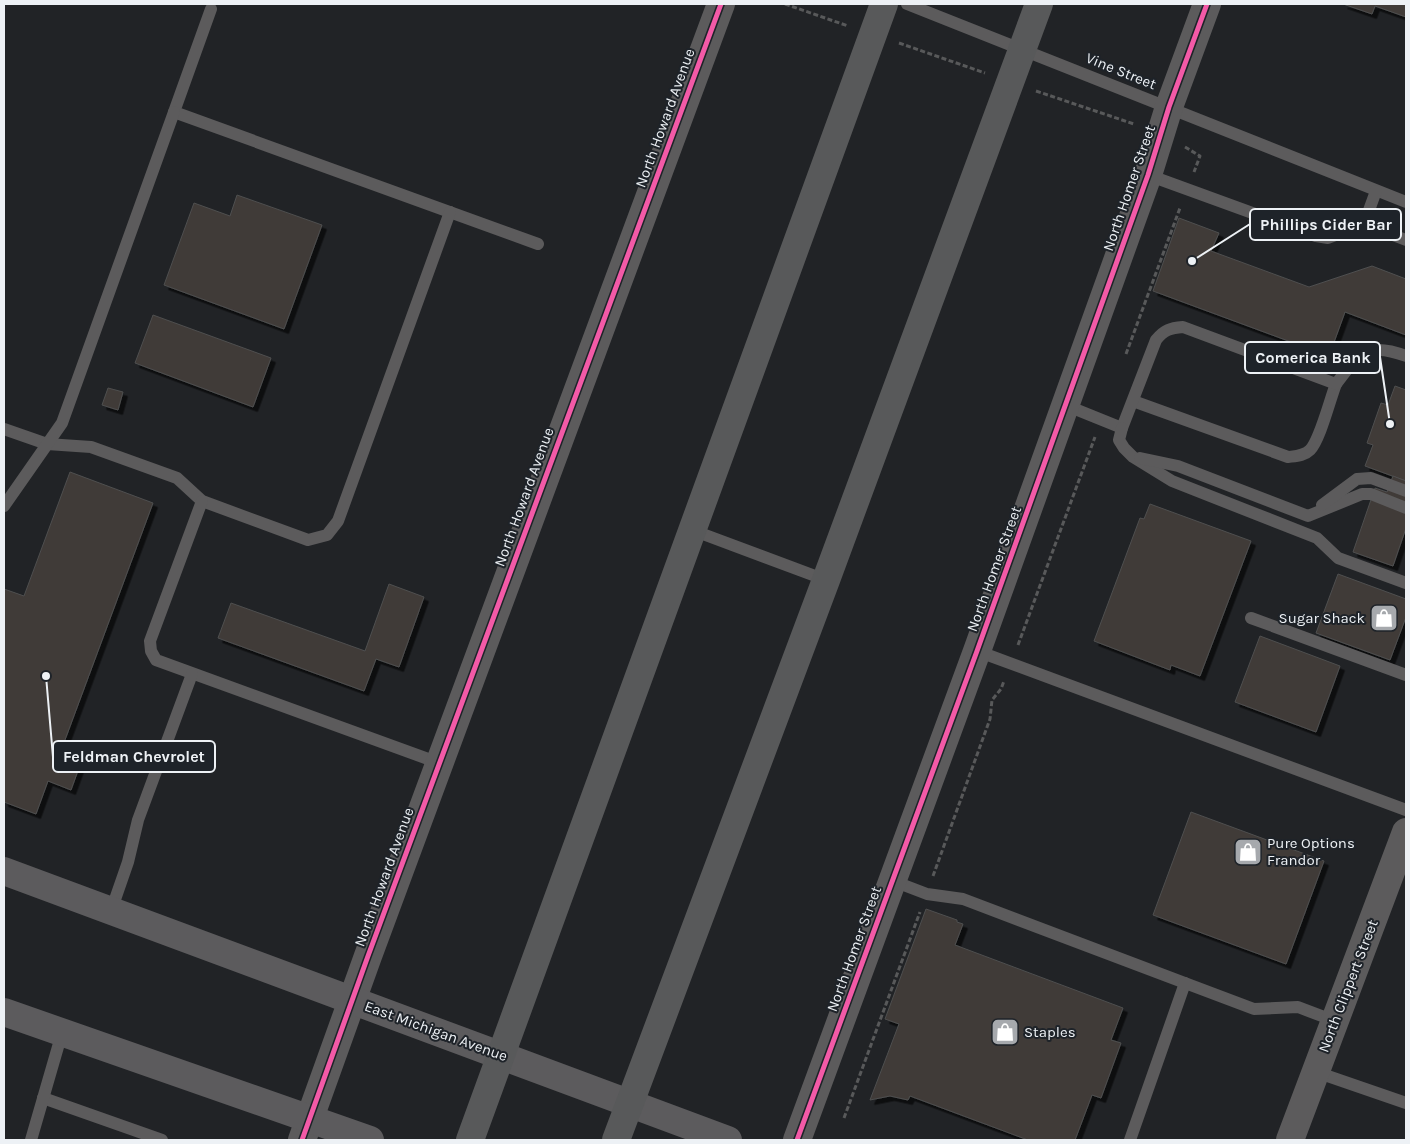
<svg xmlns="http://www.w3.org/2000/svg" width="1410" height="1144" viewBox="0 0 1410 1144" font-family="Karla,sans-serif">
	<style>
		.building { fill: #413a38; stroke: #4e4f4f; filter: url(#shadow) }
		.lines { fill: none; stroke-linecap: round; stroke-linejoin: round }
		.path { stroke: #58595a; stroke-width: 3; stroke-dasharray: 5 2.5; stroke-linecap: butt }
		.service { stroke: #5c5b5c; stroke-width: 12 }
		.tertiary { stroke: #5c5b5c; stroke-width: 28 }
		.primary { stroke: #5c5b5d; stroke-width: 28 }
		.motorway { stroke: #58595a; stroke-width: 28 }
		.cycleway-casing { stroke: #1e2329; stroke-width: 8 }
		.cycleway { stroke: #f35aa7; stroke-width: 5 }
		.labels { text-anchor: middle; stroke-width: 4; stroke-linejoin: round; paint-order: stroke }
		.street-label { font-size: 15px; fill: #edf1f5; stroke: #1e2329 }
		.poi-label { font-size: 15px; fill: #edf1f5; stroke: #1e2329; text-anchor: start }
		.leader { fill: none; stroke: #edf1f5; stroke-width: 2 }
		.callout-dot { fill: #edf1f5; stroke: #1e2329; stroke-width: 2 }
		.callout { fill: #1e2329; stroke: #edf1f5; stroke-width: 2 }
		.callout-label { font-size: 16px; text-anchor: middle; font-weight: bold; fill: #edf1f5 }
	</style>
	<defs>
		<filter id="shadow"><feDropShadow dx="4.5" dy="4.5" stdDeviation="0" flood-color="#0009"/></filter>
	</defs>
	<rect width="100%" height="100%" fill="#212326"/>
	<g class="building">
		<path d="M1343,4h63v13l-31,-11 -3,8z"/>
		<path d="M237,195l85,30 -38,104 -120,-44 30,-82 36,13z"/>
		<path d="M1179,218l40,15 -8,18 98,36 63,-21 34,13v56l-61,-23 -16,44 -176,-65z"/>
		<path d="M153,315l118,43 -18,49 -118,-44z"/>
		<path d="M1395,386l11,4v91l-41,-15 8,-21 -6,-2 14,-40 7,2z"/>
		<path d="M108,388l15,4 -5,18 -16,-5z"/>
		<path d="M70,472l83,31 -94,253 21,9 -9,25 -23,-9 -12,33 -32,-12v-213l20,7z"/>
		<path d="M1393,476l13,5v47l-13,38 -40,-14 22,-64 12,4z"/>
		<path d="M1150,504l101,37 -51,135 -29,-11 -1,5 -76,-29 46,-123 4,1z"/>
		<path d="M1338,574l68,25v18l-16,43 -74,-27z"/>
		<path d="M389,584l35,13 -25,70 -23,-8 -12,32 -146,-53 13,-35 134,48z"/>
		<path d="M1260,636l80,30 -24,66 -81,-30z"/>
		<path d="M1191,812l133,49 -38,103 -133,-49z"/>
		<path d="M926,909l31,11v2l6,2 -8,21 168,63 -12,32 10,3 -20,55 -9,-3 -17,45h-47l-118,-44 -2,4 -18,-4 -20,4 29,-76 -14,-5z"/>
	</g>
	<g class="lines">
		<g class="path">
			<path d="M785,4l63,22"/>
			<path d="M899,43l86,30"/>
			<path d="M1036,91l98,33"/>
			<path d="M1185,147l15,9 -6,16"/>
			<path d="M1126,354l54,-146"/>
			<path d="M1018,645l77,-208"/>
			<path d="M933,876l57,-157 2,-19 9,-11 3,-8"/>
			<path d="M844,1118l76,-206"/>
		</g>
		<g class="service">
			<path d="M907,4l499,198"/>
			<path d="M211,9l-37,103 364,132"/>
			<path d="M1148,175l168,61 12,2 36,-14 42,16"/>
			<path d="M1364,224l12,-33"/>
			<path d="M1133,401l155,56c8,-1 16,-1 22,-7 10,-10 20,-51 26,-66"/>
			<path d="M1065,405l57,23 34,-88c8,-10 14,-12 27,-13l153,57c23,-30 30,-43 70,-28"/>
			<path d="M1122,428l-3,12 5,8 9,9 39,24 145,57 21,20 68,25"/>
			<path d="M4,429l43,15 44,3 86,31 25,23 106,39 19,-5 11,-14 112,-309"/>
			<path d="M1140,458l38,8 130,50 54,-22h9l35,14"/>
			<path d="M202,501l-52,140 1,10 5,9 283,103"/>
			<path d="M1322,505l35,-26 14,-1 35,13"/>
			<path d="M4,506l58,-83 112,-311"/>
			<path d="M692,530l134,50"/>
			<path d="M1251,618l155,57"/>
			<path d="M977,651l429,159"/>
			<path d="M893,881l34,13 36,5 222,84"/>
			<path d="M111,911l17,-49 10,-42 54,-146"/>
			<path d="M1316,1072l90,31"/>
			<path d="M43,1098l119,42"/>
			<path d="M31,1140l31,-107"/>
			<path d="M1130,1140l55,-157 69,26 44,-2 37,14"/>
		</g>
		<g class="tertiary">
			<path d="M302,1140l66,-184 353,-952"/>
			<path d="M797,1140l180,-489 171,-476 21,-68 38,-103"/>
			<path d="M1290,1140l116,-308"/>
		</g>
		<g class="primary">
			<path d="M4,871l724,269"/>
			<path d="M4,1012l366,128"/>
		</g>
		<g class="motorway">
			<path d="M470,1140l414,-1136"/>
			<path d="M616,1140l210,-560 213,-576"/>
		</g>
		<defs>
			<g id="cycleway">
				<path d="M302,1140l66,-184 353,-952"/>
				<path d="M797,1140l180,-489 171,-476 21,-68 38,-103"/>
			</g>
		</defs>
		<use href="#cycleway" class="cycleway-casing"/>
		<use href="#cycleway" class="cycleway"/>
	</g>
	<defs>
		<symbol id="shop-square" viewBox="-11 -11 22 22"><rect x="-9" y="-9" width="18" height="18" rx="4" fill="#a6a9ad" stroke="#1e2329"/><path d="M-5-2.5h2.3a2.7 3.5 0 0 1 5.4 0H5L5.5 6h-11ZM-1.5-2.5h3a1.5 2.3 0 0 0-3 0Z" fill="#fff"/></symbol>
	</defs>
	<g fill-rule="evenodd">
		<use href="#shop-square" x="1368" y="602" width="32" height="32"/>
		<use href="#shop-square" x="1232" y="836" width="32" height="32"/>
		<use href="#shop-square" x="989" y="1016" width="32" height="32"/>
	</g>
	<g class="labels">
		<g class="street-label">
			<text transform="translate(1121 71) rotate(22)" y="5">Vine Street</text>
			<text transform="translate(665 118) rotate(-70)" y="5">North Howard Avenue</text>
			<text transform="translate(1129 188) rotate(-71)" y="5">North Homer Street</text>
			<text transform="translate(524 497) rotate(-70)" y="5">North Howard Avenue</text>
			<text transform="translate(994 569) rotate(-70)" y="5">North Homer Street</text>
			<text transform="translate(384 877) rotate(-70)" y="5">North Howard Avenue</text>
			<text transform="translate(854 949) rotate(-70)" y="5">North Homer Street</text>
			<text transform="translate(1348 986) rotate(-69)" y="5">North Clippert Street</text>
			<text transform="translate(436 1031) rotate(20)" y="5">East Michigan Avenue</text>
		</g>
		<g class="poi-label">
			<text x="1365" y="623" text-anchor="end">Sugar Shack</text>
			<text x="1267" y="848">Pure Options<tspan x="1267" dy="17">Frandor</tspan></text>
			<text x="1024" y="1037">Staples</text>
		</g>
	</g>
	<path class="leader" d="M1192 261L1250 224M1390 424L1380 357M46 676L53 757"/>
	<g class="callout-dot">
		<circle cx="1192" cy="261" r="5"/>
		<circle cx="1390" cy="424" r="5"/>
		<circle cx="46" cy="676" r="5"/>
	</g>
	<g class="callout">
		<rect x="1250" y="209" width="151" height="31" rx="5"/>
		<rect x="1245" y="342" width="135" height="31" rx="5"/>
		<rect x="53" y="741" width="162" height="31" rx="5"/>
	</g>
	<g class="callout-label">
		<text x="1326" y="230">Phillips Cider Bar</text>
		<text x="1313" y="363">Comerica Bank</text>
		<text x="134" y="762">Feldman Chevrolet</text>
	</g>
	<rect width="1410" height="1144" fill="none" stroke="#edf1f5" stroke-width="10"/>
</svg>
